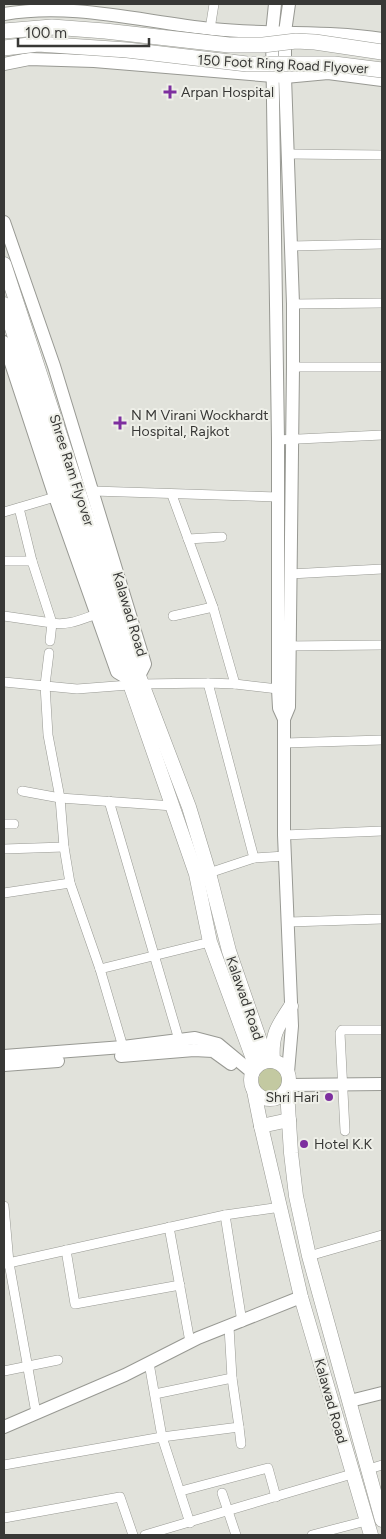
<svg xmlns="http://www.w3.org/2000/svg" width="386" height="1539" viewBox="0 0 386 1539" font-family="Figtree,sans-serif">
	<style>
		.green { fill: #c3c9a1 }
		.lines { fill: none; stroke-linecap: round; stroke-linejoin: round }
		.street-casing { stroke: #989993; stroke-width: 10 }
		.secondary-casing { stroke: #989993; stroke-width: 14 }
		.primary-casing { stroke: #989993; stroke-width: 15 }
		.street { stroke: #fff; stroke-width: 9 }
		.secondary { stroke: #fff; stroke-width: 12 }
		.primary { stroke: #fff; stroke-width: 14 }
		.highway-bridge-casing { stroke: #989993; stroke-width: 16; stroke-linecap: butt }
		.highway-bridge { stroke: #fff; stroke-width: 15 }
		.poi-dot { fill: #7d2f9f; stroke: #eeefe8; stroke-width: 2 }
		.labels { text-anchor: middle; stroke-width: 4; stroke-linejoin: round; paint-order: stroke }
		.street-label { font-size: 14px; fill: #383836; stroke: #eeefe8 }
		.poi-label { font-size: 14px; fill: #383836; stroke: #eeefe8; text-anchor: start }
	</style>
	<rect width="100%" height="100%" fill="#e1e2db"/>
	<path class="green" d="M272,1064c6,2 8,6 10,12 10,36 -38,27 -19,-9z"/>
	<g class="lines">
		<defs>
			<g id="street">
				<path d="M210,29l4,-25"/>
				<path d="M288,154l94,1"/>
				<path d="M291,246l91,-2"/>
				<path d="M293,304l89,-1"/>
				<path d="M293,367h89"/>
				<path d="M278,440l104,-5"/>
				<path d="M93,491l185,6"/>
				<path d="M172,495l41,112 22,77"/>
				<path d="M19,508l13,53 20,62c16,3 30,-4 45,-9"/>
				<path d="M4,512l51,-15"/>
				<path d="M188,539l34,-2"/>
				<path d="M4,561h28"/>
				<path d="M290,574l92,-5"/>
				<path d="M4,616l48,7 -2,18"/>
				<path d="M173,616l40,-9"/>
				<path d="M285,646l97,-1"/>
				<path d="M49,653l-4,32 3,50 12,63 4,49 6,36 30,86"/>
				<path d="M4,682l73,7 65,-5 66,-1 27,1 43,5"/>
				<path d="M208,683l46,175 -45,15"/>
				<path d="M285,743l97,-3"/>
				<path d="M22,791l38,7 113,8"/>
				<path d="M109,801l70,239"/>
				<path d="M4,824h10"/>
				<path d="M284,835l98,-4"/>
				<path d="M4,849l60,-2"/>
				<path d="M254,858l31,-2"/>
				<path d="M4,893l66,-10"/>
				<path d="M289,922l93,-3"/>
				<path d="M123,1047l-23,-78 110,-27"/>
				<path d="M345,1131l-5,-98 2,-3h40"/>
				<path d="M4,1206l5,57 27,150"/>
				<path d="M225,1215l17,107"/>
				<path d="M169,1227l21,115"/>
				<path d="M66,1250l9,54 105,-19"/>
				<path d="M309,1256l73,-21"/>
				<path d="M4,1264l221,-49 56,-8"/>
				<path d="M149,1363l13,74 28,86"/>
				<path d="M4,1371l54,-11"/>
				<path d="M155,1394l77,-16"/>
				<path d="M239,1427l2,17"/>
				<path d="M4,1465l158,-28 77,-10 -7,-49 -3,-51"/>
				<path d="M369,1469l13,-4"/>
				<path d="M181,1491l87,-23 8,29"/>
				<path d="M222,1493l14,42"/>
				<path d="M4,1518l116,-21 13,38"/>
				<path d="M145,1535l207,-61"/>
				<path d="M312,1535l54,-14"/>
			</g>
			<g id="secondary">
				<path d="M275,4l-3,29 6,407v249l1,19 5,11"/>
				<path d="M4,14c70,-12 138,8 208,15 57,6 113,1 170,10"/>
				<path d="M4,64l25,-5 65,2 179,15 12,1 43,-4 54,7"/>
				<path d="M4,222l50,144 91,298 -6,12"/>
				<path d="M4,342l51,155 62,175 10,6"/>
				<path d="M4,1056l119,-9 72,-9 23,6 35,29"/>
				<path d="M121,1056l73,-6 19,1 18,13"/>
				<path d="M4,1065l54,-4"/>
				<path d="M288,1072l4,-46 -8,-191v-116l5,-12 4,-340v-63l-8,-227v-45l4,-28"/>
				<path d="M289,1085l93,-1"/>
				<path d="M350,1401l32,-8"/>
				<path d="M4,1427l121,-52 73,-37 103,-41"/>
			</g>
			<g id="primary">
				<path d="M4,264l135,412 50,131 20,66 20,78 38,110"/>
				<path d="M4,304l118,357 74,213 14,68 46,125"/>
				<circle cx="270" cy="1080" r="19"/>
				<path d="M273,1061c-2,-26 4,-34 18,-55"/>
				<path d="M254,1091l7,35 40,171 70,238"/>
				<path d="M287,1091l4,62 5,43 13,60 73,264"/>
				<path d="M261,1126l28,-6"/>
			</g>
		</defs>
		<use href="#street" class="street-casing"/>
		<use href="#secondary" class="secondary-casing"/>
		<use href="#primary" class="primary-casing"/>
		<use href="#street" class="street"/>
		<use href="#secondary" class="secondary"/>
		<use href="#primary" class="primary"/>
		<defs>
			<g id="highway-bridge">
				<path d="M4,31l48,-4 53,4 124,14h34l33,-4 19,1 67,10"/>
				<path d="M4,48l34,-4 89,6 120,14h87l48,6"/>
			</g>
		</defs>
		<use href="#highway-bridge" class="highway-bridge-casing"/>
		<use href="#highway-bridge" class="highway-bridge"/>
	</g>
	<g class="poi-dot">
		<path d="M167.5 84.5h5v5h5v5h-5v5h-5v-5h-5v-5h5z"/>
		<path d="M117.5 415.5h5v5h5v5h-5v5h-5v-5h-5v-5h5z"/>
		<circle cx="329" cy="1097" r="5"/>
		<circle cx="304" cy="1144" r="5"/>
	</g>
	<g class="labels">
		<g class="street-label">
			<text transform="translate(283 64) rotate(3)" y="5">150 Foot Ring Road Flyover</text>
			<text transform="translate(72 470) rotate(72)" y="5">Shree Ram Flyover</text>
			<text transform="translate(130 614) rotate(73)" y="5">Kalawad Road</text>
			<text transform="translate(245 998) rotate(71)" y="5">Kalawad Road</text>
			<text transform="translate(331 1401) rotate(74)" y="5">Kalawad Road</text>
		</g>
		<g class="poi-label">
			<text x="181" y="97">Arpan Hospital</text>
			<text x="131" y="420">N M Virani Wockhardt<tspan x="131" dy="16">Hospital, Rajkot</tspan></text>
			<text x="319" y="1102" text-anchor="end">Shri Hari</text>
			<text x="314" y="1149">Hotel K.K</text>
		</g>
	</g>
	<rect width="386" height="1539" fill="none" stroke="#383836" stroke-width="10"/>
	<path d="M18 38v8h131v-8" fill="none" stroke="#383836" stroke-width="2.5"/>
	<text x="25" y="38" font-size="15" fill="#383836" stroke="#eeefe8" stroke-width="4" paint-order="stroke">100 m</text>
</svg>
